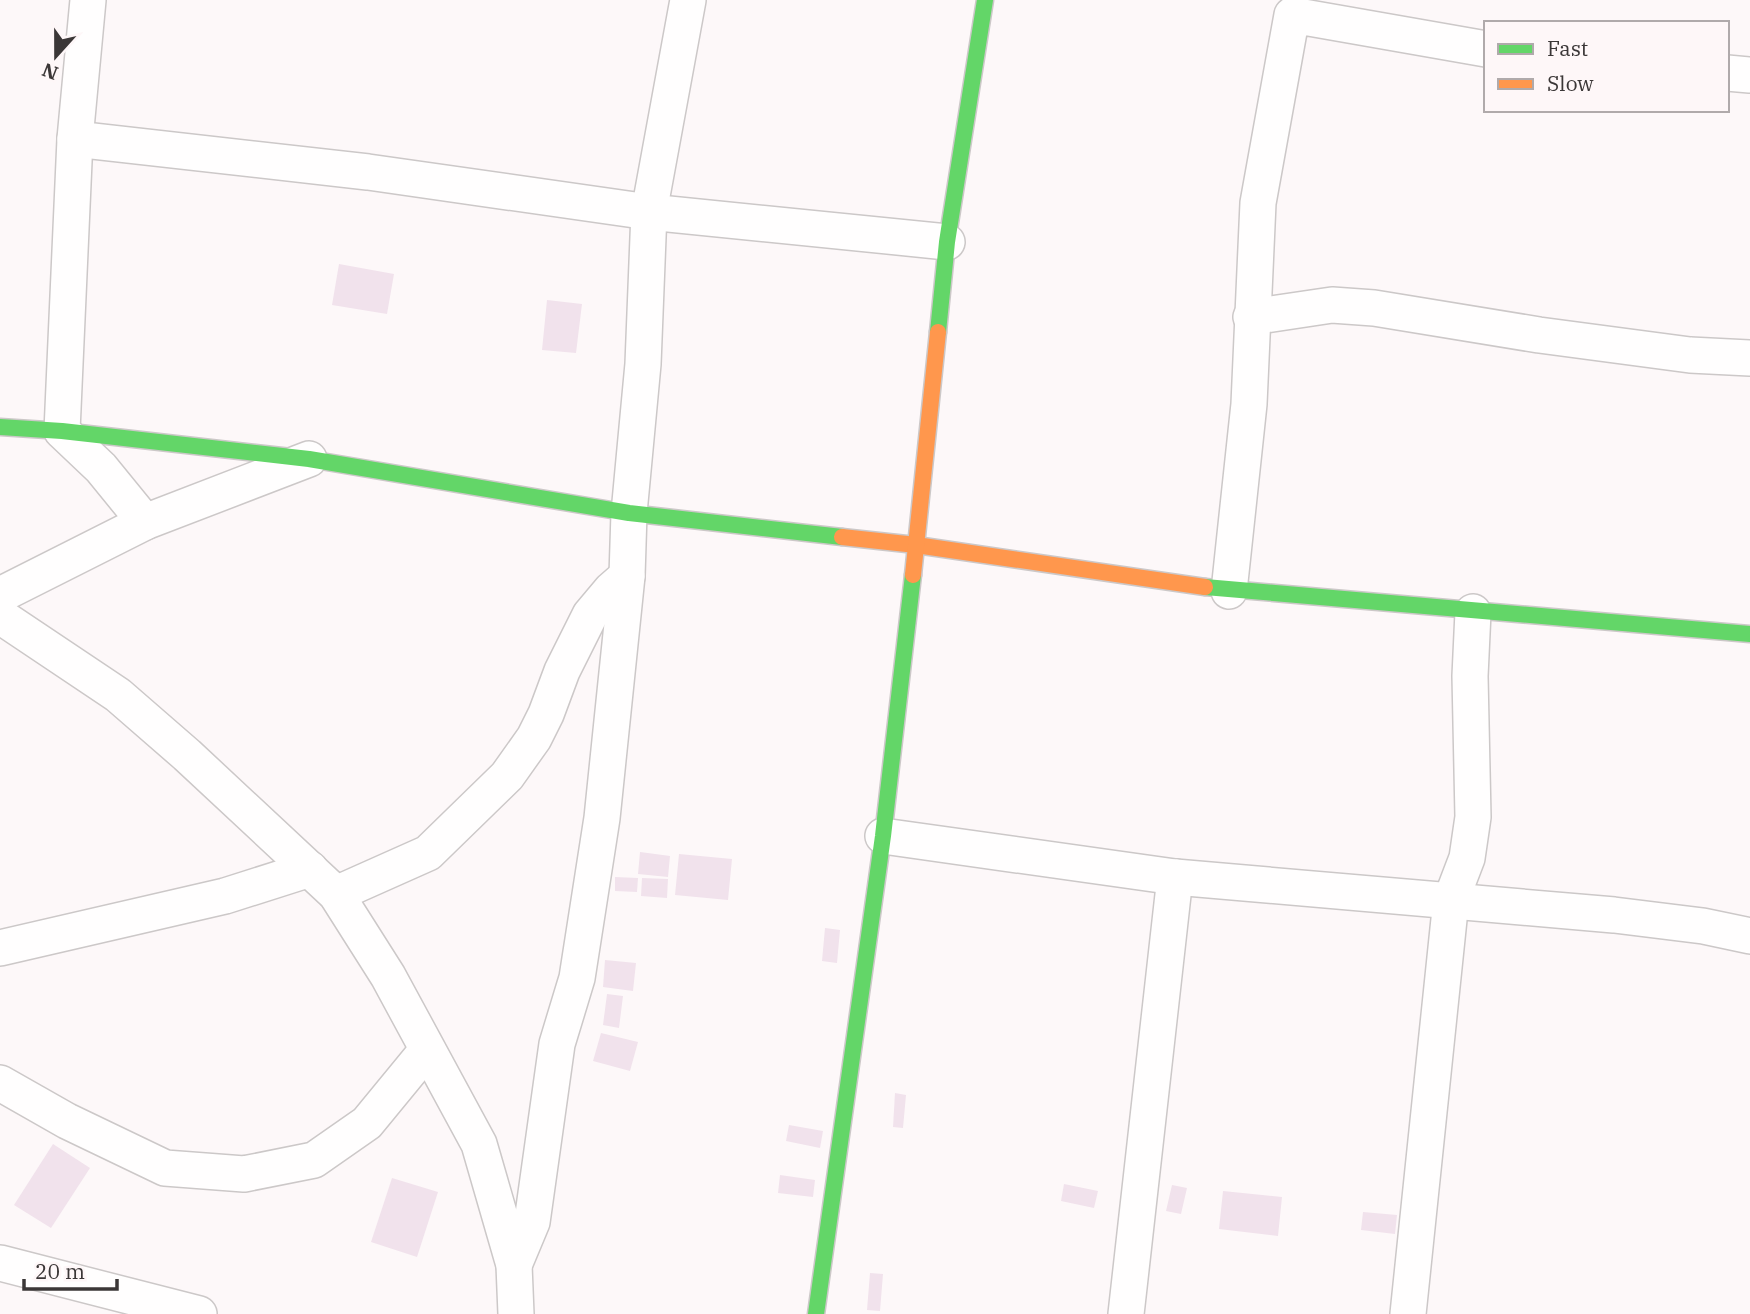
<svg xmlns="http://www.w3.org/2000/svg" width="1750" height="1314" viewBox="0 0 1750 1314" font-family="'IBM Plex Serif',serif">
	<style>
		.building { fill: #f1e2ec }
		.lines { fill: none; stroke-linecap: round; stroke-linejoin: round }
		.street-casing { stroke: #ccc8c8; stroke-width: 38 }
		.fast-casing { stroke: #ccc8c8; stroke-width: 19 }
		.slow-casing { stroke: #ccc8c8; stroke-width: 19 }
		.street { stroke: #fffefe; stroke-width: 35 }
		.fast { stroke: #63d668; stroke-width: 16 }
		.slow { stroke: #ff974d; stroke-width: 16 }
	</style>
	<rect width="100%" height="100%" fill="#fdf8f9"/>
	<g class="building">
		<path d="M339,264l55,10 -7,40 -55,-9z"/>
		<path d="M547,300l35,4 -6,49 -34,-3z"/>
		<path d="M640,852l30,4 -2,21 -30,-3z"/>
		<path d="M679,854l53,5 -4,41 -53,-5z"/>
		<path d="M615,877l23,1 -1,14 -22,-1z"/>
		<path d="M642,878l26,1 -1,19 -26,-2z"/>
		<path d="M825,928l15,2 -3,33 -15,-2z"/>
		<path d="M605,960l31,3 -3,28 -30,-4z"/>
		<path d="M607,994l16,2 -4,32 -16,-3z"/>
		<path d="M601,1033l37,9 -8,29 -37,-10z"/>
		<path d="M895,1093l11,2 -3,33 -10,-1z"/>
		<path d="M789,1125l34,6 -3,17 -34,-7z"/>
		<path d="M53,1144l37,24 -39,60 -37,-23z"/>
		<path d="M780,1175l35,5 -2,17 -35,-4z"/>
		<path d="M392,1178l46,14 -21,65 -46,-15z"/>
		<path d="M1064,1184l34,7 -4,17 -33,-7z"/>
		<path d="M1172,1185l15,3 -6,26 -15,-3z"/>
		<path d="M1223,1191l59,6 -4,39 -59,-7z"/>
		<path d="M1363,1212l34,3 -2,19 -34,-4z"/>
		<path d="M870,1273l13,1 -3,37 -13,-1z"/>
	</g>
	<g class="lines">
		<defs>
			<g id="street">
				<path d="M88,0l-13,139 -13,292 39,37 44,54"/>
				<path d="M1727,73l23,2"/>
				<path d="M75,139l293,33 281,40 298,30"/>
				<path d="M1251,317l81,-12 42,3 165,27 151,20 60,3"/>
				<path d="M1229,591l20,-187 9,-201 34,-188 194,34"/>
				<path d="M0,595l145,-73 164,-63"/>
				<path d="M0,616l118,79 69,60 149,139 52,82 91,168 35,121 2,49"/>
				<path d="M883,836l292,41 439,38 89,11 47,10"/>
				<path d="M336,894l92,-41 79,-77 27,-38 12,-24 16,-43 28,-56 21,-25 16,-14"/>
				<path d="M0,948l225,-52 85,-27"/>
				<path d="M0,1083l67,38 98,47 79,6 70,-14 53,-37 60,-73"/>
				<path d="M0,1263l199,51"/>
				<path d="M514,1265l18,-43 25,-178 20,-66 25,-160 25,-242 2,-63 14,-149 6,-152 39,-212"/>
				<path d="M1126,1314l49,-437"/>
				<path d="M1408,1314l43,-414 16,-42 6,-41 -3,-141 3,-64"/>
			</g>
			<g id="fast">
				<path d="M938,332l9,-90 38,-242"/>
				<path d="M0,427l62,4 247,28 320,54 213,24"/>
				<path d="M1205,587l545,47"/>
				<path d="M816,1314l67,-478 30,-261"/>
			</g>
			<g id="slow">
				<path d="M842,537l74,8 289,42"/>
				<path d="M913,575l25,-243"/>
			</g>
		</defs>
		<use href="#street" class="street-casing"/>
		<use href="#fast" class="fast-casing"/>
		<use href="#slow" class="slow-casing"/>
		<use href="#street" class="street"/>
		<use href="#fast" class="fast"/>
		<use href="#slow" class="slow"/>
	</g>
	<rect x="1484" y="21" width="245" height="91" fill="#fef7f8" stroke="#b0aaab" stroke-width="2"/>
	<rect x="1498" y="44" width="35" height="10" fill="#63d668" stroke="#b0aaab" stroke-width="2"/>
	<text x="1547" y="56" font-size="21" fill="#3b3737">Fast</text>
	<rect x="1498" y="79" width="35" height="10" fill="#ff974d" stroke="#b0aaab" stroke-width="2"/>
	<text x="1547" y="91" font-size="21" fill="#3b3737">Slow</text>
	<g transform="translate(56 56) rotate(201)" stroke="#fef7f8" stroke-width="5" paint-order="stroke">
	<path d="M0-5L12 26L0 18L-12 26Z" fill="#3b3737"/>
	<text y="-10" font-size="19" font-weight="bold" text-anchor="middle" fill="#3b3737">N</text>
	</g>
	<path d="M24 1279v10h93v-10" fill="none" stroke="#3b3737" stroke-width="3.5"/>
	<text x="35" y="1279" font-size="21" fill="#3b3737" stroke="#fef7f8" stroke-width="5" paint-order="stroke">20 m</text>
</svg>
